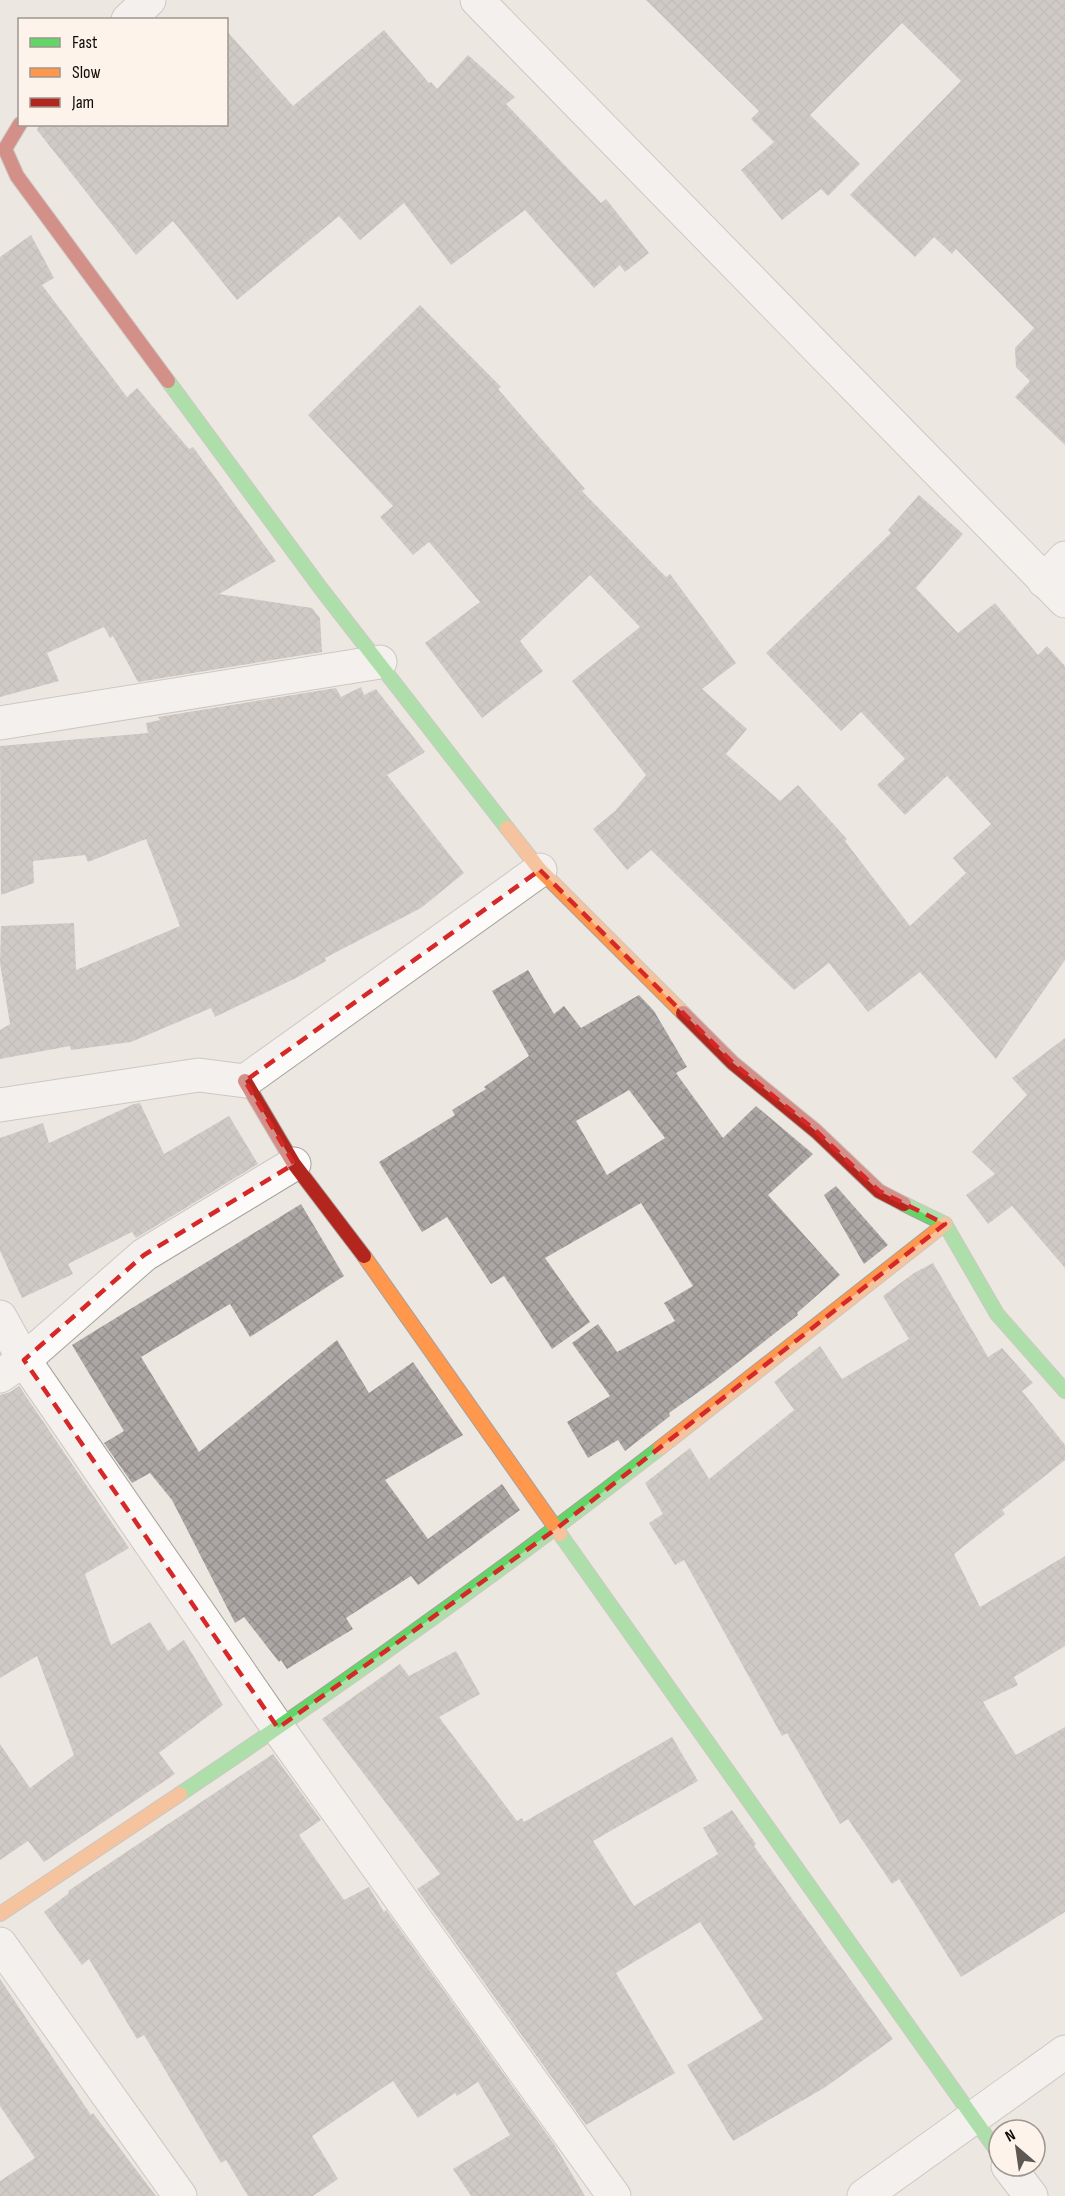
<svg xmlns="http://www.w3.org/2000/svg" width="1065" height="2196" viewBox="0 0 1065 2196" font-family="'Sofia Sans Condensed',sans-serif">
	<style>
		.building { fill: url(#building-cross-hatch); fill-rule: evenodd }
		.lines { fill: none; stroke-linecap: round; stroke-linejoin: round }
		.street-casing { stroke: #a5a19c; stroke-width: 35 }
		.fast-casing { stroke: #a5a19c; stroke-width: 16 }
		.slow-casing { stroke: #a5a19c; stroke-width: 16 }
		.jam-casing { stroke: #a5a19c; stroke-width: 16 }
		.street { stroke: #fcfbfa; stroke-width: 33 }
		.fast { stroke: #63d668; stroke-width: 14 }
		.slow { stroke: #ff974d; stroke-width: 14 }
		.jam { stroke: #b3261e; stroke-width: 14 }
		.marked { fill: none; stroke: #d62828; stroke-width: 4.5; stroke-dasharray: 12 8; stroke-linejoin: round }
	</style>
	<defs>
		<pattern id="building-cross-hatch" width="8" height="8" patternUnits="userSpaceOnUse" patternTransform="scale(1.5)"><rect width="8" height="8" fill="#aca7a4"/><path d="M0 0l8 8M0 8l8-8" fill="none" stroke="#938e8c"/></pattern>
	</defs>
	<rect width="100%" height="100%" fill="#ede7e1"/>
	<g class="building">
		<path d="M646,0h419v445l-50,-48 15,-16 -14,-14 -1,-19 19,-20 -78,-79 -4,5 -18,-17 -19,20 -65,-62 111,-114 -59,-58 -92,92 50,49 -32,32 -7,-7 -39,31 -41,-50 33,-28 -23,-23 8,-8z"/>
		<path d="M226,30l67,76 91,-76 45,53 2,-1 6,7 31,-34 47,42 -9,7 95,99 5,-4 43,54 -24,19 -5,-7 -26,23 -69,-78 -74,55 -47,-62 -44,37 -21,-24 -102,84 -64,-79 -37,34 -99,-125 2,-6h187z"/>
		<path d="M31,235l23,43 -12,7 85,112 10,-9 52,61 4,-2 83,114 -57,33 93,14 8,10 2,34 -184,30 -25,-46 -3,2 -6,-11 -57,26 12,28 -59,16v-440z"/>
		<path d="M420,305l81,82 -3,2 87,100 -3,2 84,86 4,-3 66,89 -34,26 45,40 -21,25 54,47 18,-16 49,54 -2,2 65,85 56,-53 -13,-15 38,-34 -44,-48 -42,39 -28,-30 28,-26 -44,-47 -20,19 -75,-78 125,-120 -3,-3 31,-35 44,39 -47,54 42,45 37,-30 43,52 9,-9 18,20v294l-69,99 -76,-87 -52,40 -39,-49 -35,27 -143,-140 -24,20 -34,-41 22,-18 31,-36 -74,-94 68,-54 -50,-52 -70,66 23,30 -61,47 -57,-75 55,-41 -51,-60 -16,13 -33,-38 13,-11 -85,-91z"/>
		<path d="M361,687l3,8 12,-6 49,63 -38,23 77,98 -43,35 -96,50 1,3 -30,17 -81,39 -4,-9 -80,34 -60,8 -1,-4 -70,13v-29l10,-6 -10,-61 1,-37 73,-3 2,47 104,-44 -34,-87 -58,23 -3,-7 -52,6 1,22 -33,12 -1,-149 148,-13 -2,-10 14,-3 -2,-3 178,-29 5,9z"/>
		<path d="M528,970l26,44 10,-8 17,22 58,-33 15,16 33,56 -11,6 47,65 33,-32 57,48 -45,41 72,80 -43,38 1,2 -84,66 -45,32 1,3 -45,35 -7,-11 -30,18 -21,-36 43,-26 -38,-53 26,-19 19,28 58,-31 -11,-18 29,-17 -52,-83 -96,55 45,64 -38,27 -48,-73 -13,8 -44,-67 -25,15 -43,-70 76,-47 -3,-5 34,-21 -2,-2 45,-31 -37,-65zM629,1090l36,48 -58,37 -31,-54z"/>
		<path d="M1065,1038v230l-53,-62 -24,18 -22,-29 29,-21 -23,-22 55,-57 -15,-17z"/>
		<path d="M140,1103l24,51 65,-38 29,48 -122,74 -4,-6 -64,32 5,10 -51,24 -22,-47v-113l43,-15 6,20 85,-39z"/>
		<path d="M836,1186l52,59 -24,19 -40,-69z"/>
		<path d="M301,1204l43,72 -94,61 -20,-33 -89,53 58,95 138,-112 32,53 44,-31 50,73 -78,45 43,59 74,-55 18,26 -102,75 -7,-9 -65,42 7,11 -66,40 -6,-9 -2,2 -35,-45 -9,6 -63,-123 -22,-27 -18,10 -28,-40 20,-12 -52,-86z"/>
		<path d="M933,1263l55,94 14,-9 31,35 -11,8 43,54v15l-63,50 3,4 -51,40 26,53 85,-51v90l-51,31 4,8 -35,17 33,53 49,-28v185l-104,65 -62,-98 -7,5 -44,-65 -8,5 -53,-91 -5,3 -98,-176 -9,5 -26,-42 14,-9 -18,-31 45,-35 19,31 85,-69 -20,-28 46,-36 22,33 67,-40 -26,-43 31,-23z"/>
		<path d="M19,1386l110,162 -44,26 26,71 39,-23 18,29 16,-11 39,65 -64,48 16,21 -131,88 -16,-21 -28,19v-116l30,44 44,-33 -37,-99 -37,22v-283l10,-3z"/>
		<path d="M456,1651l24,43 -41,23 78,104 5,-3 2,4 148,-85 26,44 -105,60 41,65 84,-52 -15,-26 29,-18 24,34 -2,2 139,193 -69,49 -91,53 -46,-76 76,-46 -63,-97 -84,51 59,100 -89,52 -169,-236 23,-15 -118,-155 78,-55 9,12z"/>
		<path d="M273,1754l48,66 -22,15 45,65 25,-13 15,25 2,-2 168,234 31,52h-114l-18,-27 57,-34 -32,-53 -21,14 -2,-3 -37,25 -25,-37 -81,55 26,43 -25,17h-65l-22,-36 -5,3 -77,-128 -7,4 -48,-80 -7,6 -38,-53 25,-19 -1,-2z"/>
		<path d="M0,1979l91,136 2,-2 63,83h-156v-15l35,-23 -35,-52z"/>
	</g>
	<g class="lines">
		<defs>
			<g id="street">
				<path d="M477,0l588,601"/>
				<path d="M128,20l21,-20"/>
				<path d="M1044,581l21,-23"/>
				<path d="M0,723l380,-61"/>
				<path d="M0,1105l199,-30 46,6 295,-211"/>
				<path d="M0,1317l24,43 254,368 336,468"/>
				<path d="M0,1376l24,-16 120,-105 150,-91"/>
				<path d="M0,1944l180,252"/>
				<path d="M1008,2166l23,30"/>
				<path d="M864,2196l201,-144"/>
			</g>
			<g id="fast">
				<path d="M168,381l154,209 185,238"/>
				<path d="M904,1204l41,20 52,90 68,77"/>
				<path d="M560,1534l439,620"/>
				<path d="M180,1794c164,-110 324,-225 480,-346"/>
			</g>
			<g id="slow">
				<path d="M507,828l33,42 143,143"/>
				<path d="M364,1256l196,278"/>
				<path d="M660,1448l285,-224"/>
				<path d="M0,1914l180,-120"/>
			</g>
			<g id="jam">
				<path d="M20,124l-15,25 12,27 151,205"/>
				<path d="M683,1013l50,50 83,68 63,60 25,13"/>
				<path d="M245,1081l49,83 70,92"/>
			</g>
		</defs>
		<use href="#street" class="street-casing"/>
		<use href="#fast" class="fast-casing"/>
		<use href="#slow" class="slow-casing"/>
		<use href="#jam" class="jam-casing"/>
		<use href="#street" class="street"/>
		<use href="#fast" class="fast"/>
		<use href="#slow" class="slow"/>
		<use href="#jam" class="jam"/>
	</g>
	<path d="M0 0H1065V2196H0ZM540,870l193,193 83,68 63,60 66,33 -389,305 -278,199 -254,-368 120,-105 150,-91 -49,-83z" fill="#ede7e1" fill-opacity=".55" fill-rule="evenodd"/>
	<path class="marked" d="M540,870l193,193 83,68 63,60 66,33 -389,305 -278,199 -254,-368 120,-105 150,-91 -49,-83z"/>
	<rect x="18" y="18" width="210" height="108" fill="#fef3eb" stroke="#9e9690" stroke-width="1.5"/>
	<rect x="30" y="38" width="30" height="9" fill="#63d668" stroke="#9e9690" stroke-width="1.5"/>
	<text x="72" y="48" font-size="18" fill="#0f0b07">Fast</text>
	<rect x="30" y="68" width="30" height="9" fill="#ff974d" stroke="#9e9690" stroke-width="1.5"/>
	<text x="72" y="78" font-size="18" fill="#0f0b07">Slow</text>
	<rect x="30" y="98" width="30" height="9" fill="#b3261e" stroke="#9e9690" stroke-width="1.5"/>
	<text x="72" y="108" font-size="18" fill="#0f0b07">Jam</text>
	<g transform="translate(1017 2148) rotate(331)"><circle r="28" fill="#fef3eb" stroke="#9e9690" stroke-width="1.5"/>
	<path d="M0-4.5L10 22L0 15L-10 22Z" fill="#5d5853"/>
	<text y="-9" font-size="16" font-weight="bold" text-anchor="middle" fill="#0f0b07">N</text>
	</g>
</svg>
